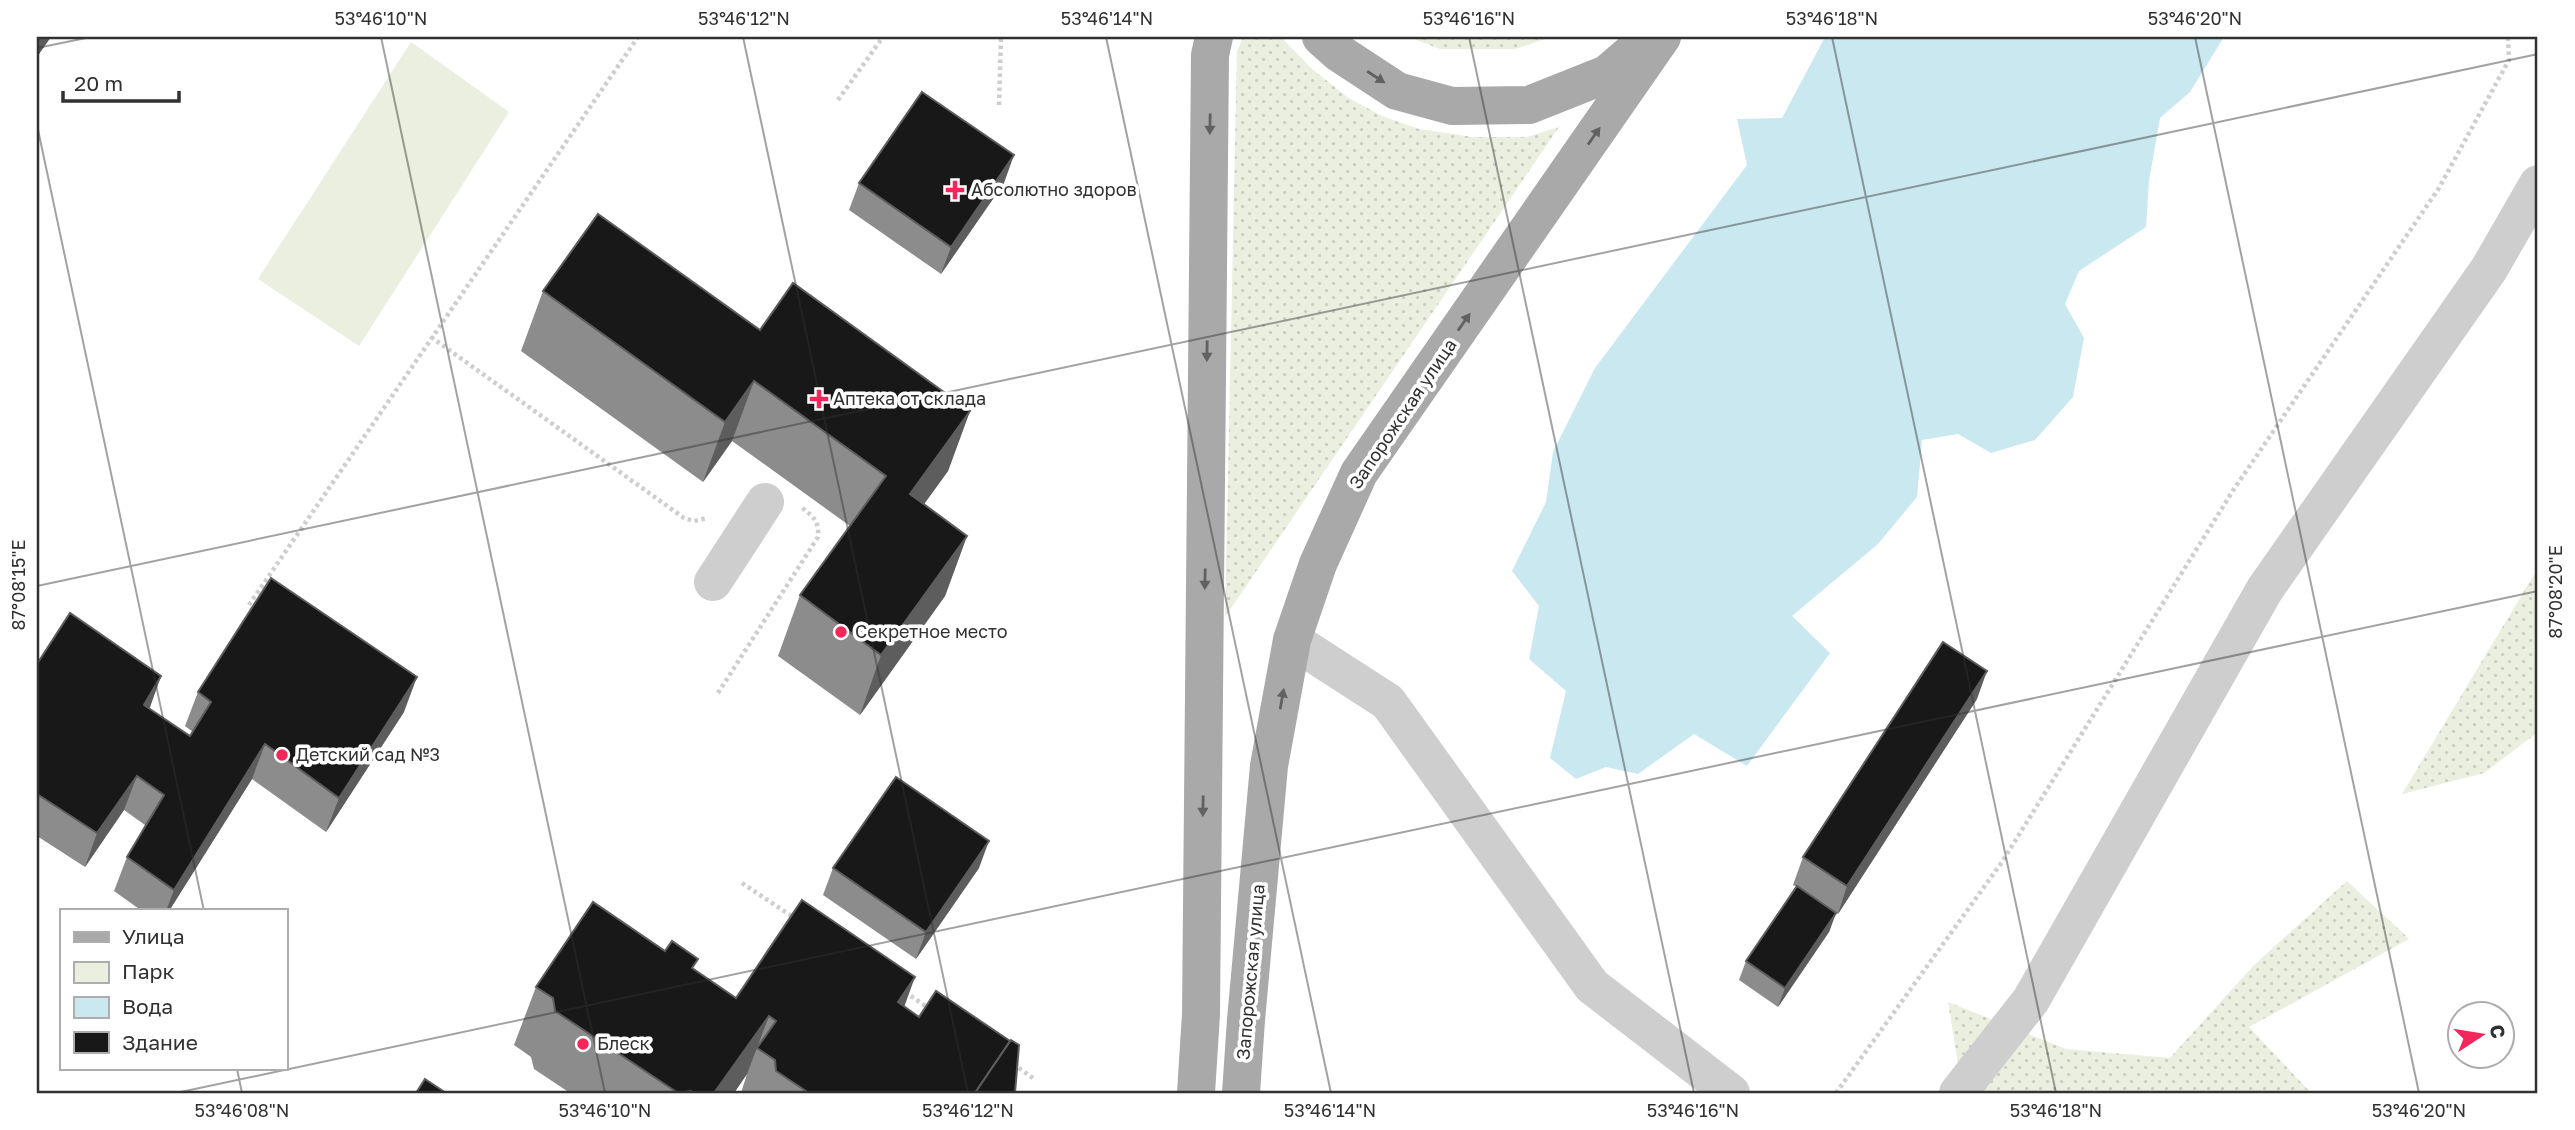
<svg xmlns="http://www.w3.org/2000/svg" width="2575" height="1130" viewBox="0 0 2575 1130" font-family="'Golos Text',sans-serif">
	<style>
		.grass { fill: url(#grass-dots) }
		.green { fill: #eaefdf }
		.water { fill: #cae8f0 }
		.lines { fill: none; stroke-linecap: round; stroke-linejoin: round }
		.path { stroke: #cecece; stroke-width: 4.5; stroke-dasharray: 3.5 3.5; stroke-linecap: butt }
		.minor { stroke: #cecece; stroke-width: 38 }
		.major { stroke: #a9a9a9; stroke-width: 38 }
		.wall { fill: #8c8c8c }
		.shaded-wall { fill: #5d5d5d }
		.building { fill: #181818; stroke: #5d5d5d; stroke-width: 2 }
		.oneway { fill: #616161 }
		.ticks { fill: none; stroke: #313131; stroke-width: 2; stroke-opacity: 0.45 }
		.poi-dot { fill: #f5275a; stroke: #fff; stroke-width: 2.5 }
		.labels { text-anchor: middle; stroke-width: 7; stroke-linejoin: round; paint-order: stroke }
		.poi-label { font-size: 18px; fill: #313131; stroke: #fff; text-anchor: start }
		.street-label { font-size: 18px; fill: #313131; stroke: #fff }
		.neatline { fill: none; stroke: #313131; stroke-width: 2.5 }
		.ticks-label { font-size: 18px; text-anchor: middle; fill: #313131 }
	</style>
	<defs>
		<pattern id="grass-dots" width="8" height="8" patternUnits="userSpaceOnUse" patternTransform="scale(1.75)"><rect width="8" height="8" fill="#eaefdf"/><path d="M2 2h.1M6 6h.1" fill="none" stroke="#c9cdc0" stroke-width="1.8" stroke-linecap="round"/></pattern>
	</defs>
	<rect width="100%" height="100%" fill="#fff"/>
	<g class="grass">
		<path d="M1243,37h38l30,31 36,29 35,19 37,13 54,8h54l32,-10 -334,490 12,-566z"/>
		<path d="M1409,37h143l-37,12h-75z"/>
		<path d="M2538,568v164l-54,41 -82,21z"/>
		<path d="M2347,881l62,58 -160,88 62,66h-348l-15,-91 118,47 104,9 84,-93z"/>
	</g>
	<path class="green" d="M411,42l98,70 -150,234 -101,-67z"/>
	<path class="water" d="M1825,37h399l-34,55 -30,26 -11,63 -3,46 -67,44 -14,33 19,34 -11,59 -38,43 -44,13 -33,-19 -36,6 -5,57 -39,47 -86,72 38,37 -83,113 -53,-32 -56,40 -32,-7 -30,12 -26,-21 16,-67 -37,-32 10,-53 -27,-35 34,-69 7,-50 42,-84 152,-203 -10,-46 45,-1z"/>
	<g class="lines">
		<g class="path">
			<path d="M838,100l45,-63"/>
			<path d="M999,105l2,-68"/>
			<path d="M431,337l253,181 10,3 13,-3"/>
			<path d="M249,605l389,-568"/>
			<path d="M718,693l100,-156c1,-16 -4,-20 -17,-30"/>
			<path d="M742,883l54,36"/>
			<path d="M905,992l25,17"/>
			<path d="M1013,1064l20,14"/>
			<path d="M1836,1093l166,-231 232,-373 205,-301 70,-128 -1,-23"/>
		</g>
		<g class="minor">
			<path d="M713,582l52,-80"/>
			<path d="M1292,640l96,62 204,284 139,107"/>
			<path d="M1958,1093l73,-93 234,-411 224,-320 49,-85"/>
		</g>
		<g class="major">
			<path d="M1321,37l18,16 58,38 55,15 77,-1 78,-31 36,-31"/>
			<path d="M1196,1093l5,-79 9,-959 4,-18"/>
			<path d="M1241,1093l5,-73 23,-254 23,-126 26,-76 41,-91 303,-436"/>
		</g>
	</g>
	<g class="wall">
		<path d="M859,183h145l-63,91 -92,-64z"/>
		<path d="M543,291l217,39 210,81 -22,60 -24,33 43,32 -22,60 -85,119 -82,-59 22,-61 50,-69 -118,-85 -29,41 -182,-131z"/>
		<path d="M37,664l124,12 -12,33 41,27 3,-4 -8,-6 13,-34 206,20 -78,120 -74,-53 -83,132h-27l-28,-20 13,-34 18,-32 -21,-15 -39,57 -48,-31z"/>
		<path d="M1977,699l-139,215 -26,-17 24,16 -7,19 -51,75 -39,-27 7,-19 51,-74 -4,-2 10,-28z"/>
		<path d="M833,868h146l-63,91 -93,-64z"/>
		<path d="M694,970l42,28 168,9 111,86h-274l6,-19 -13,19h-164l-36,-24 -3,-12 -17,-12 22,-58z"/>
	</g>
	<g class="shaded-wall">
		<path d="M37,37h14l-14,20z"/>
		<path d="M1014,155l-10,28 -63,91 10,-27z"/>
		<path d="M754,381l-22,60 -29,41 22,-60z"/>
		<path d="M970,411l-22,60 -60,83 22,-60z"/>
		<path d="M967,536l-22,60 -85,119 21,-60z"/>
		<path d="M1987,671l-10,28 -139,215 9,-28z"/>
		<path d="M161,676l-12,34 -5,-5z"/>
		<path d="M417,677l-13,35 -78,120 13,-34z"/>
		<path d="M265,744l-13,35 -83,132h-3l8,-21z"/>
		<path d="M137,776l-13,34 -39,57 12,-34z"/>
		<path d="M989,841l-10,27 -63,91 10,-27z"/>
		<path d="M1836,913l-7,19 -51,75 7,-19z"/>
		<path d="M915,977l-21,58 4,-33z"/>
		<path d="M769,1016l-22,58 -13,19h-20z"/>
	</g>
	<g class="building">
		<path d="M922,92l92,63 -63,92 -92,-64z"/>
		<path d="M598,214l162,116 33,-47 177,128 -60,83 57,42 -86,119 -81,-60 86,-119 -132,-95 -29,41 -182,-131z"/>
		<path d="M271,578l146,99 -78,121 -74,-54 -91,146 -47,-33 37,-62 -27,-19 -40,57 -60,-39v-130l33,-51 91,63 -17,29 46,31 21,-34 -13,-10z"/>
		<path d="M1943,642l44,29 -140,215 -44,-29z"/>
		<path d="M896,777l93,64 -63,91 -93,-64z"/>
		<path d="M1797,886l39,27 -51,75 -39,-27z"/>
		<path d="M802,900l113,77 -17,25 21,15 17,-26 74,50 -35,52h-166l-33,-22 -1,-11 -18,-12 19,-27 -7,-5 -55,77h-20l-3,-2 -13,2 -123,-82 -2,-13 -17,-11 57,-85 72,49 7,-10 26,18 -6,9 44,30z"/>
		<path d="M1011,1040l8,5 -4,48h-40z"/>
		<path d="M425,1079l21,14h-30z"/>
	</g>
	<defs><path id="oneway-solid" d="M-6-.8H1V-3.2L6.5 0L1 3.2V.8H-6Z" transform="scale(1.75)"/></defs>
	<g class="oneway">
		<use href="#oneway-solid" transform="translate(1376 77) rotate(33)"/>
		<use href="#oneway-solid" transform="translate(1210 124) rotate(91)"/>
		<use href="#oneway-solid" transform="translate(1594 136) rotate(-55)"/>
		<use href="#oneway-solid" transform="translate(1464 322) rotate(-55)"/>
		<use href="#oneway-solid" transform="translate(1207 351) rotate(91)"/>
		<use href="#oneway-solid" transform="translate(1205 579) rotate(91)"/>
		<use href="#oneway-solid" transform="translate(1282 699) rotate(-80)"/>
		<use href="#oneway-solid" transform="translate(1203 806) rotate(91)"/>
	</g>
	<path class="ticks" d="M381,37l224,1056M743,37l225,1056M1106,37l225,1056M1469,37l225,1056M1832,37l224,1056M2195,37l224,1056M37,48l54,-11M37,125l167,786M37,586l2501,-532M237,1069l5,24M176,1093l2362,-502"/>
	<g class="poi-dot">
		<path d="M951.5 179.5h7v7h7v7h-7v7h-7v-7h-7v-7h7z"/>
		<path d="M815.5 388.5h7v7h7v7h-7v7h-7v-7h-7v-7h7z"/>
		<circle cx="841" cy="632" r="7"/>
		<circle cx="282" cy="755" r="7"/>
		<circle cx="583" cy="1044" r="7"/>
	</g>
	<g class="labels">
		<g class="poi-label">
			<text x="971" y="196">Абсолютно здоров</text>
			<text x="833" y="405">Аптека от склада</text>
			<text x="855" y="638">Секретное место</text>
			<text x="296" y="761">Детский сад №3</text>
			<text x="597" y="1050">Блеск</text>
		</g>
		<g class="street-label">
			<text transform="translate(1403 414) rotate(-56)" y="6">Запорожская улица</text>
			<text transform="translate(1251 972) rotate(-85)" y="6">Запорожская улица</text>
		</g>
	</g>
	<rect width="2575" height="1130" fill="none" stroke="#ffffff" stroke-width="77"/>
	<rect x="60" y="909" width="228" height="161" fill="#ffffff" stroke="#adadad" stroke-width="2"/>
	<rect x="74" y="932" width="35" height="10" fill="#a9a9a9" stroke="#adadad" stroke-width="2"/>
	<text x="122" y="944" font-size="21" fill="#313131">Улица</text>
	<rect x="74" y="962" width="35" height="21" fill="#eaefdf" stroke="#adadad" stroke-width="2"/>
	<text x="122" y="979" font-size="21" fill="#313131">Парк</text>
	<rect x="74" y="997" width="35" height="21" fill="#cae8f0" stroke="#adadad" stroke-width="2"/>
	<text x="122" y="1014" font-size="21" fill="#313131">Вода</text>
	<rect x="74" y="1032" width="35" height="21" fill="#181818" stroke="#adadad" stroke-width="2"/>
	<text x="122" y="1050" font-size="21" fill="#313131">Здание</text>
	<g transform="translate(2481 1035) rotate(78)"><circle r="33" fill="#ffffff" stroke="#adadad" stroke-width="2"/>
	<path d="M0-5L12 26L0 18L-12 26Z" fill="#f5275a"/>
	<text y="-10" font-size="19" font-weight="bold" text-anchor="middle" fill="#313131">С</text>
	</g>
	<path d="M63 91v10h116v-10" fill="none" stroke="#313131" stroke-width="3.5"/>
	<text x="74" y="91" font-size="21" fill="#313131" stroke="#ffffff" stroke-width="5" paint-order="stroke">20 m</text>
	<rect x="38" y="38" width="2498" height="1054" class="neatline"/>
	<g class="ticks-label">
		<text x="381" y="25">53°46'10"N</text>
		<text x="744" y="25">53°46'12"N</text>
		<text x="1107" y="25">53°46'14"N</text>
		<text x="1469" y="25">53°46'16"N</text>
		<text x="1832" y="25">53°46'18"N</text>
		<text x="2195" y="25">53°46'20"N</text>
		<text transform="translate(19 585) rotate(-90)" y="6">87°08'15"E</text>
		<text transform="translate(2556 592) rotate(-90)" y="6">87°08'20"E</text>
		<text x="242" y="1117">53°46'08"N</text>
		<text x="605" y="1117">53°46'10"N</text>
		<text x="968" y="1117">53°46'12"N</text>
		<text x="1330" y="1117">53°46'14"N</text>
		<text x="1693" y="1117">53°46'16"N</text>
		<text x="2056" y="1117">53°46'18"N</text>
		<text x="2419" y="1117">53°46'20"N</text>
	</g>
</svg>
